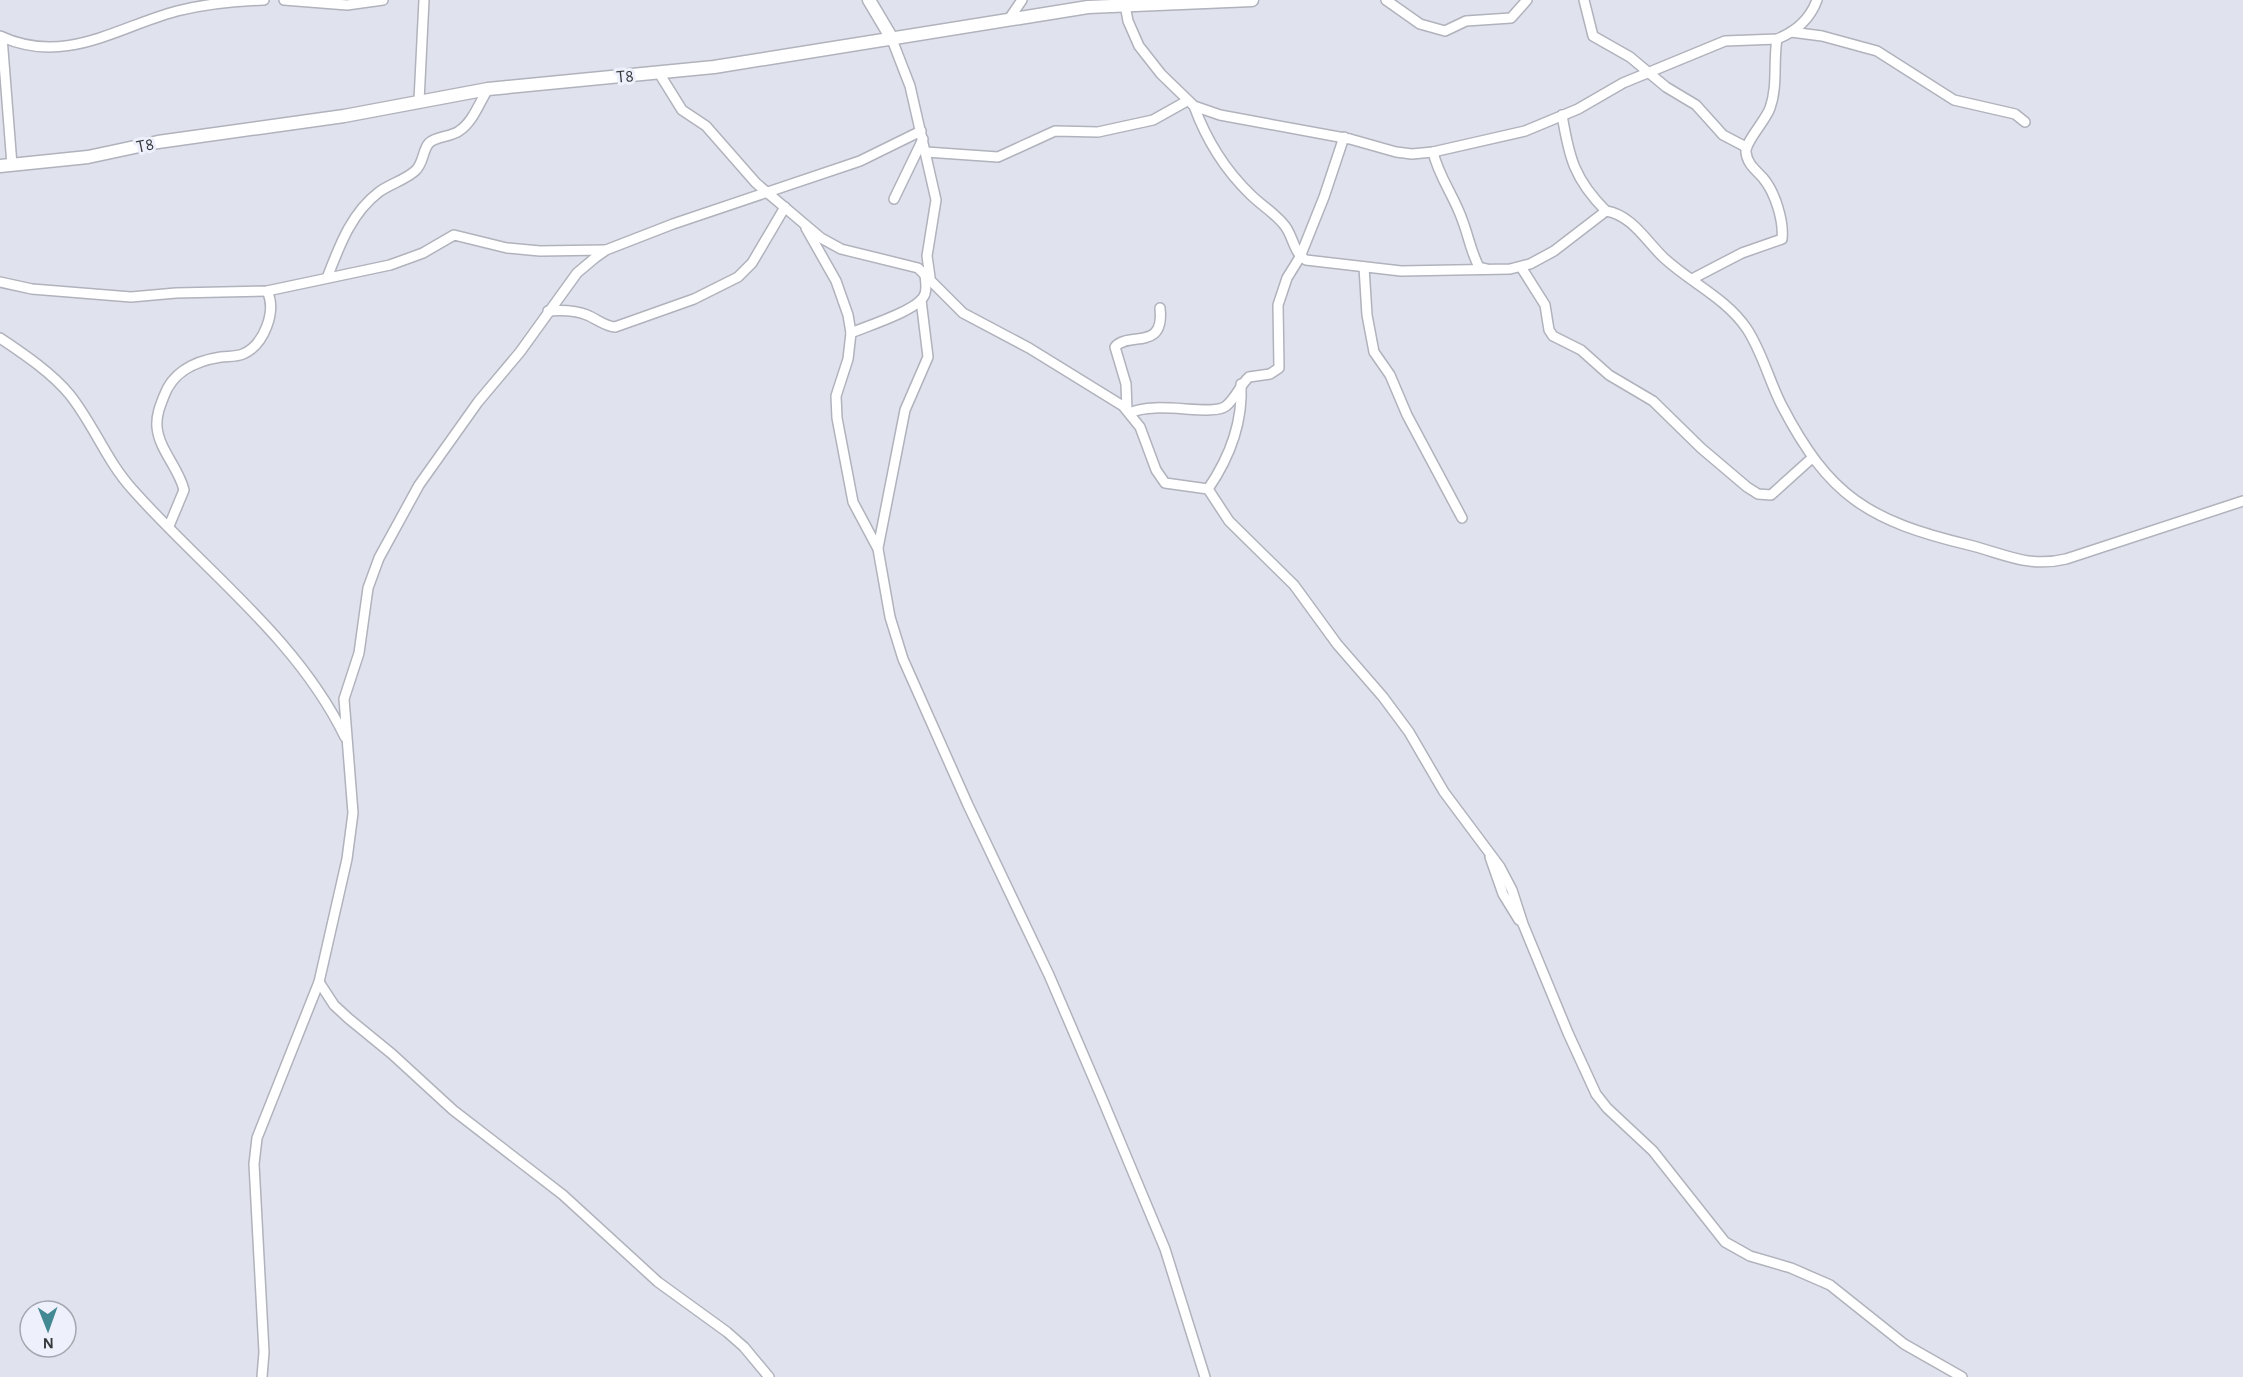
<svg xmlns="http://www.w3.org/2000/svg" width="2243" height="1377" viewBox="0 0 2243 1377" font-family="'Alegreya Sans',sans-serif">
	<style>
		.lines { fill: none; stroke-linecap: round; stroke-linejoin: round }
		.street-casing { stroke: #b0b2bc; stroke-width: 12 }
		.secondary-casing { stroke: #b0b2bc; stroke-width: 15 }
		.street { stroke: #fff; stroke-width: 9 }
		.secondary { stroke: #fff; stroke-width: 12 }
		.labels { text-anchor: middle; stroke-width: 6; stroke-linejoin: round; paint-order: stroke }
		.street-label { font-size: 18px; fill: #38393d; stroke: #eef0fb }
	</style>
	<rect width="100%" height="100%" fill="#e0e3ee"/>
	<g class="lines">
		<defs>
			<g id="street">
				<path d="M284,0l63,5 36,-5"/>
				<path d="M1386,0l34,24 25,7 21,-10 45,-3 16,-18"/>
				<path d="M1584,0l9,36 37,21 36,30 30,18 27,30 23,12"/>
				<path d="M1125,5l3,16 11,25 22,28 33,32 26,9 130,24 46,13 16,2 21,-2 92,-21 53,-22 45,-26 102,-42 52,-2c18,-7 33,-20 40,-39"/>
				<path d="M1009,19l13,-19"/>
				<path d="M1791,32l31,4 55,15 77,49 61,14 10,8"/>
				<path d="M0,36c65,30 117,-9 177,-25 28,-7 58,-10 87,-11"/>
				<path d="M2,37l10,128"/>
				<path d="M891,37l19,49 26,114 -9,56 3,21"/>
				<path d="M659,73l23,37 24,16 50,57 65,55 20,11 77,19 45,45 66,35 94,58 17,21 16,43 9,13 43,6 21,32 65,64 43,59 46,53 26,35 35,60 56,75 12,23 11,34 45,109 28,61 11,14 46,43 72,91 25,14 41,12 39,17 74,59 58,33"/>
				<path d="M419,101l5,-101"/>
				<path d="M1194,106c12,33 31,64 57,89 10,10 24,18 34,31 8,10 9,28 21,34l95,11 109,-2 20,-5 24,-13 52,-40c26,4 40,30 58,47 27,25 62,40 83,71 15,23 22,51 34,75 48,93 88,117 188,141 36,9 59,23 97,14l177,-58"/>
				<path d="M1562,115c7,42 12,64 44,96"/>
				<path d="M926,152l72,5 57,-26 43,1 55,-12 34,-19"/>
				<path d="M1433,152c6,26 22,45 30,70 6,16 8,30 16,45l8,2"/>
				<path d="M894,199l29,-60"/>
				<path d="M806,228l30,53 12,34 3,18 -3,26 -12,37 1,22 16,84 25,47 12,68 13,42 65,146 81,170 52,121 64,153 40,128"/>
				<path d="M1364,267l3,48 7,37 16,23 17,40 55,103"/>
				<path d="M1521,267l24,38 4,25 4,6 28,14 28,25 44,26 48,47 46,39 11,7 13,1 41,-37"/>
				<path d="M327,278c12,-31 24,-65 52,-86 11,-8 26,-12 36,-21 9,-8 7,-20 14,-28 7,-7 22,-6 30,-12 14,-9 20,-28 29,-42"/>
				<path d="M1692,279l50,-26 40,-14c2,-18 -7,-47 -19,-61 -7,-8 -16,-14 -17,-26 -1,-10 20,-32 24,-44 8,-22 3,-46 7,-69"/>
				<path d="M0,282l32,7 99,8 45,-4 91,-2 123,-26 33,-12 31,-18 53,13 33,3 65,-1"/>
				<path d="M548,311c13,-1 27,-1 39,4 10,4 17,11 28,12l79,-28 44,-22 14,-14 33,-56"/>
				<path d="M851,333c16,-7 65,-22 73,-37 4,-7 1,-16 1,-23"/>
				<path d="M0,338c24,16 52,35 70,57 24,30 37,67 63,95 71,80 164,148 212,247"/>
				<path d="M1127,410l-1,-26 -11,-37c13,-16 50,5 45,-39"/>
				<path d="M1130,413c25,-13 83,4 96,-7 10,-8 14,-21 23,-29l21,-3 9,-6 -1,-63 9,-27 13,-21 24,-60 20,-60"/>
				<path d="M1208,489c22,-32 35,-66 33,-105"/>
				<path d="M169,526l15,-36c-5,-22 -25,-40 -27,-63 -1,-11 3,-21 7,-31 9,-25 31,-35 57,-39 7,-1 15,0 22,-3 21,-9 34,-43 24,-63"/>
				<path d="M878,548l27,-138 23,-53 -7,-57"/>
				<path d="M1490,857l13,37 16,26"/>
				<path d="M319,982l15,23 14,13 44,36 61,56 110,85 95,87 69,50 17,15 25,30"/>
				<path d="M262,1377l2,-25 -10,-188 3,-26 62,-156 28,-123 6,-46 -9,-114 15,-46 9,-65 11,-30 40,-73 59,-83 42,-50 57,-79 19,-16 10,-7 67,-26 187,-63 61,-30"/>
			</g>
			<g id="secondary">
				<path d="M869,0l22,37"/>
				<path d="M0,166l88,-9 70,-15 186,-26 144,-27 226,-22 374,-60 164,-7"/>
			</g>
		</defs>
		<use href="#street" class="street-casing"/>
		<use href="#secondary" class="secondary-casing"/>
		<use href="#street" class="street"/>
		<use href="#secondary" class="secondary"/>
	</g>
	<g class="labels">
		<g class="street-label">
			<text transform="translate(625 76) rotate(-6)" y="6">T8</text>
			<text transform="translate(145 145) rotate(-12)" y="6">T8</text>
		</g>
	</g>
	<g transform="translate(48 1329) rotate(179)"><circle r="28" fill="#eef0fb" stroke="#a5a7af" stroke-width="1.5"/>
	<path d="M0-4.5L10 22L0 15L-10 22Z" fill="#438994"/>
	<text y="-9" font-size="16" font-weight="bold" text-anchor="middle" fill="#38393d">N</text>
	</g>
</svg>
